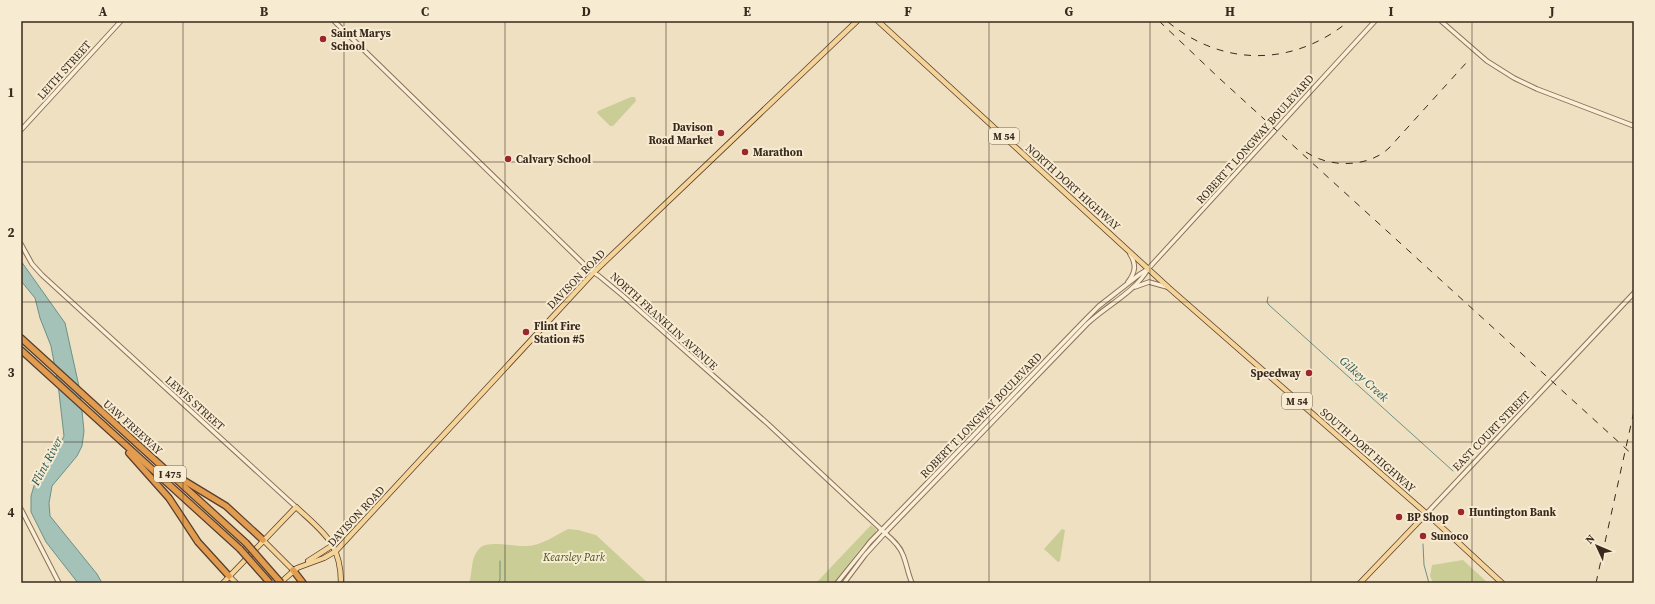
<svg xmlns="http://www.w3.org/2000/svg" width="1655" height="604" viewBox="0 0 1655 604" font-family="'Source Serif 4',serif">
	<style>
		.green { fill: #cace96 }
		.water { fill: #a5c2b8; stroke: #6b9186 }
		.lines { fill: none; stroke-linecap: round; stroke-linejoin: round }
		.stream { stroke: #6b9186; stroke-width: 1 }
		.minor-casing { stroke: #8a7158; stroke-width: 5.5 }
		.major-casing { stroke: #583f2d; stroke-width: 6 }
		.highway-casing { stroke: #583f2d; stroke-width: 8 }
		.minor { stroke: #faeed6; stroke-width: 3.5 }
		.major { stroke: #f4d498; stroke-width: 4.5 }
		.highway { stroke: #e29c50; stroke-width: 5.5 }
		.rail { stroke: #392a1d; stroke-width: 1; stroke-dasharray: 7 7; stroke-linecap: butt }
		.highway-bridge-casing { stroke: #583f2d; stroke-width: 8; stroke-linecap: butt }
		.highway-bridge { stroke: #e29c50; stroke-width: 5.5 }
		.grid { fill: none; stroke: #392a1d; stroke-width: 1; stroke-opacity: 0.55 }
		.poi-dot { fill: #9b262b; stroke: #f7ebd2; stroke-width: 1.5 }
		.labels { text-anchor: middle; stroke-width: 4; stroke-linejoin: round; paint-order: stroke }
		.shield { fill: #f7ebd2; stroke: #726453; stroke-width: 1 }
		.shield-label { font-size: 10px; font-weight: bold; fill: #392a1d }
		.poi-label { font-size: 11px; font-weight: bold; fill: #392a1d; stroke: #f7ebd2; text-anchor: start }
		.street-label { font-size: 11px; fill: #392a1d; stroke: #f7ebd2 }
		.park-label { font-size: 11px; font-style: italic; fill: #4b5723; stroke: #f7ebd2 }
		.water-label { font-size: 12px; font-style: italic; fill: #2c5a55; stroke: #f7ebd2 }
		.neatline { fill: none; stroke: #392a1d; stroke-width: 1.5 }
		.grid-label { font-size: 13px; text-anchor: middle; font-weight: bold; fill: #392a1d }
	</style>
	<rect width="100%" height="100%" fill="#f0e0c2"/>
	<g class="green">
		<path d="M631,97h4l1,4 -23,25h-3l-13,-13 1,-2z"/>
		<path d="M871,525l5,4v4l-16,16 -26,34h-18z"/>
		<path d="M568,529l10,1 18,5 52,48h-179c4,-11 1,-26 11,-35 8,-8 37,-1 48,-2 14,-1 28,-11 40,-17z"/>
		<path d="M1062,529l3,1 -5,31 -2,1 -14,-13z"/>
		<path d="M1463,560l25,23h-55l-3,-7 2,-11z"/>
	</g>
	<path class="water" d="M21,261l44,62 15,68 4,40 -2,15 -5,10 -25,30 -3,17 1,13 47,58 5,9h-24l-32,-41 -15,-30v-16l5,-17 21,-28 7,-15 -6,-52 -7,-38 -11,-28 -5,-20 -14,-17z"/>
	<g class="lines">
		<g class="stream">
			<path d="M1268,297l-1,5 2,3 184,166"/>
			<path d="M1423,544l1,21 5,18"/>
			<path d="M497,583l3,-3v-19"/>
		</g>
		<defs>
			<g id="minor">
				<path d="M334,21l256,249 9,6 23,19 146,129 117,109c7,6 15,13 18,22 4,10 5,19 9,28"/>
				<path d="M1441,21l46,40 27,17 23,11 97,37"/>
				<path d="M21,130l100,-109"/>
				<path d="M21,244l11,20 10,11 254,232"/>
				<path d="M1128,282c7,-9 9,-17 2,-28"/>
				<path d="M1135,287l14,-5 18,5"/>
				<path d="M21,509l38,74"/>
				<path d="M1426,514l208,-221"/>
				<path d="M837,583l33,-41 217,-224 12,-12 41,-32 8,-5"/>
				<path d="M844,583l21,-28 20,-22 202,-209c19,-18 48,-32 61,-55l227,-248"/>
			</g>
			<g id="major">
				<path d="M878,21l291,267 266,233 67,62"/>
				<path d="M263,540l30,30"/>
				<path d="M308,561l25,-16"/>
				<path d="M229,576l7,7"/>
				<path d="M223,583l73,-76c27,25 45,36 45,76"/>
				<path d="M280,583l17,-15 27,-10 12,-7 258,-279 263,-251"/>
				<path d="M1360,583l66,-69"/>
			</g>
			<g id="highway">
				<path d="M21,338l225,205"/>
				<path d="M21,350l219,199"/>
				<path d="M129,453l40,45 29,44 31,34"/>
				<path d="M175,475l51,31 37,34"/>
				<path d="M293,570l10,13"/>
			</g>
		</defs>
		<use href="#minor" class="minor-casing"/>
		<use href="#major" class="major-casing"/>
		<use href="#highway" class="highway-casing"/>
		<use href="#minor" class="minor"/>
		<use href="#major" class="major"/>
		<use href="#highway" class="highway"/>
		<g class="rail">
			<path d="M1159,21l60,57 415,378"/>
			<path d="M1168,22c55,45 125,45 181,-1"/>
			<path d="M1306,152c23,16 62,16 83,-4l78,-86"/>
			<path d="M1596,583l38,-172"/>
		</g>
		<defs>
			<g id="highway-bridge">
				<path d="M246,543l35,40"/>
				<path d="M240,549l30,34"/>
			</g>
		</defs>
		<use href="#highway-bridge" class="highway-bridge-casing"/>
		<use href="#highway-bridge" class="highway-bridge"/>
	</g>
	<path class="grid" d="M183,21v562M344,21v562M505,21v562M666,21v562M828,21v562M989,21v562M1150,21v562M1311,21v562M1472,21v562M21,162h1613M21,302h1613M21,442h1613"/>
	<g class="poi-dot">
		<circle cx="323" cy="39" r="4"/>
		<circle cx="721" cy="133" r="4"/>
		<circle cx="745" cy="152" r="4"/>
		<circle cx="508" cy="159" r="4"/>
		<circle cx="526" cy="332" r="4"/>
		<circle cx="1309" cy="373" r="4"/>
		<circle cx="1461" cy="512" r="4"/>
		<circle cx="1399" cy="517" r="4"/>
		<circle cx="1423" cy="536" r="4"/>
	</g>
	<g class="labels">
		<g class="shield">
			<rect x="989" y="128" width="30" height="16" rx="3"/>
			<rect x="1282" y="393" width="30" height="16" rx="3"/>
			<rect x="154" y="466" width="32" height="16" rx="3"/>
		</g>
		<g class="shield-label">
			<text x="1004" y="140">M 54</text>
			<text x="1297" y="405">M 54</text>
			<text x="170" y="478">I 475</text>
		</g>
		<g class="poi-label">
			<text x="331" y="37">Saint Marys<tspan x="331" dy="13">School</tspan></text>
			<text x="713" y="131" text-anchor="end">Davison<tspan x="713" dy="13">Road Market</tspan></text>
			<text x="753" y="156">Marathon</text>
			<text x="516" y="163">Calvary School</text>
			<text x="534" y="330">Flint Fire<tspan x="534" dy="13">Station #5</tspan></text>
			<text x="1301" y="377" text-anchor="end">Speedway</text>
			<text x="1469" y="516">Huntington Bank</text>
			<text x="1407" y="521">BP Shop</text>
			<text x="1431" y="540">Sunoco</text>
		</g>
		<g class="street-label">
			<text transform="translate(64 70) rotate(-48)" y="4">LEITH STREET</text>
			<text transform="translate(1255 139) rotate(-48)" y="4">ROBERT T LONGWAY BOULEVARD</text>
			<text transform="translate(1073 187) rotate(42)" y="4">NORTH DORT HIGHWAY</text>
			<text transform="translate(576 279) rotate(-46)" y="4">DAVISON ROAD</text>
			<text transform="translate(664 321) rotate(42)" y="4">NORTH FRANKLIN AVENUE</text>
			<text transform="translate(195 403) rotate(42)" y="4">LEWIS STREET</text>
			<text transform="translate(981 415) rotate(-46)" y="4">ROBERT T LONGWAY BOULEVARD</text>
			<text transform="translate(133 427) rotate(42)" y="4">UAW FREEWAY</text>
			<text transform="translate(1491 431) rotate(-46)" y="4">EAST COURT STREET</text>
			<text transform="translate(1368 450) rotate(41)" y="4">SOUTH DORT HIGHWAY</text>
			<text transform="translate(356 516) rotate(-47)" y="4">DAVISON ROAD</text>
		</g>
		<g class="park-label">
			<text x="574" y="561">Kearsley Park</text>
		</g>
		<g class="water-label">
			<text transform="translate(1364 379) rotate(42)" y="4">Gilkey Creek</text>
			<text transform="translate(47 461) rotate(-62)" y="4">Flint River</text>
		</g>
	</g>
	<rect width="1655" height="604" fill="none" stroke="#f7ebd2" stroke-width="44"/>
	<g transform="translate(1597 546) rotate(314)" stroke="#f7ebd2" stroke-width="3" paint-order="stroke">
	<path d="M0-3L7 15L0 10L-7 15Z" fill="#392a1d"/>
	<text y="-6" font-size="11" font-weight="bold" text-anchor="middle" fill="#392a1d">N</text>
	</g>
	<rect x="22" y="22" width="1611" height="560" class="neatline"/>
	<g class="grid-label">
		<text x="103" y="16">A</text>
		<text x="264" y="16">B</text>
		<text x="425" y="16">C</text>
		<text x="586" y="16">D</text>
		<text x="747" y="16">E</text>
		<text x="908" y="16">F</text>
		<text x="1069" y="16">G</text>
		<text x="1230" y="16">H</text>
		<text x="1391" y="16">I</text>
		<text x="1552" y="16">J</text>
		<text x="11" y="97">1</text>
		<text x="11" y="237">2</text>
		<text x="11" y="377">3</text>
		<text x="11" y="517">4</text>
	</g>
</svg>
